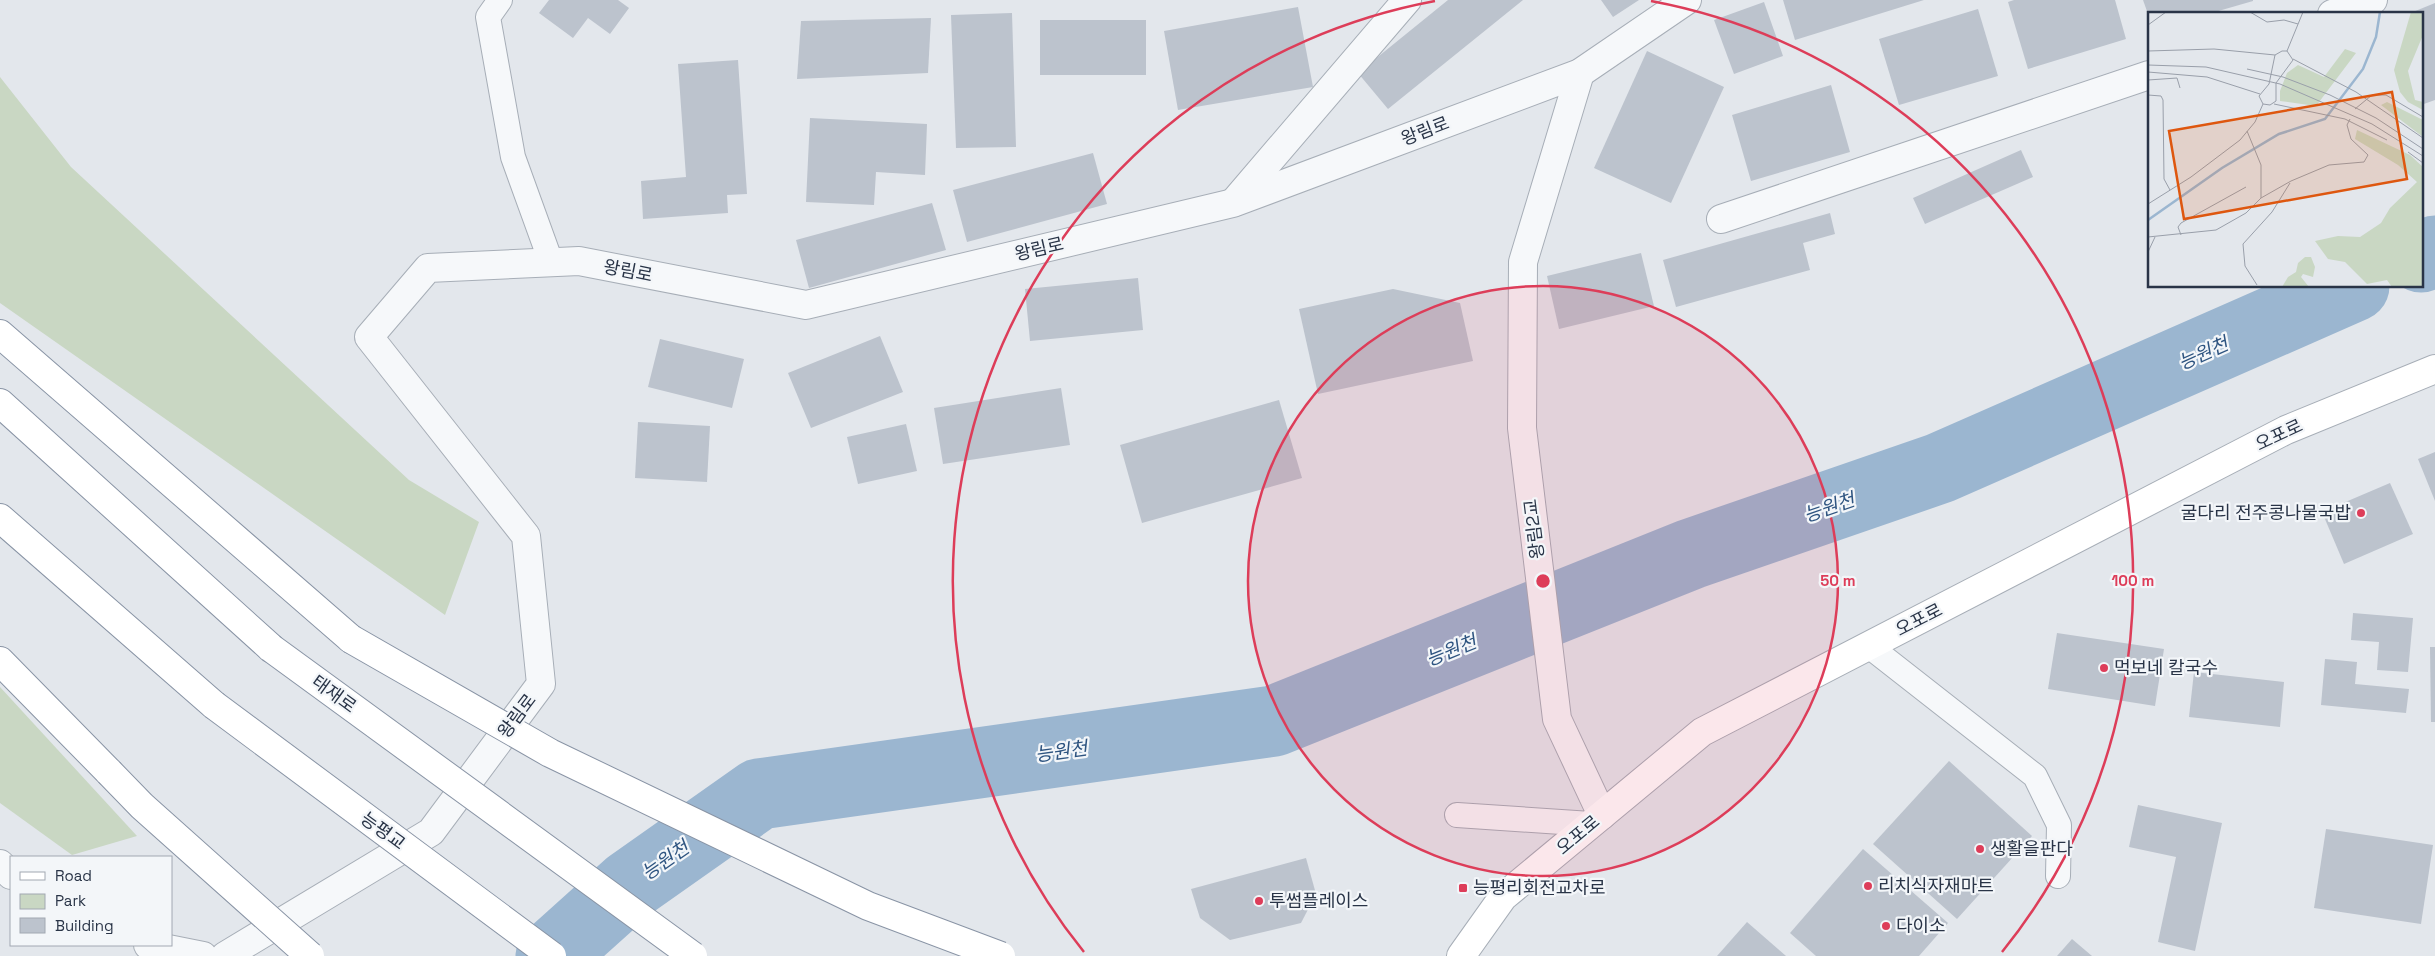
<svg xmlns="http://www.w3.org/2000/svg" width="2435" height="956" viewBox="0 0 2435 956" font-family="'Space Grotesk','Noto Sans KR',sans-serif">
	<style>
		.green { fill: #c9d7c3 }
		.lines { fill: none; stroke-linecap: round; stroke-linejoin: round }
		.river { stroke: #9bb6d0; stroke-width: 71 }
		.building { fill: #bcc3cd }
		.lane-casing { stroke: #a7aeb7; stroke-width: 26 }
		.street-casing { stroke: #a7aeb7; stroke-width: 30 }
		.secondary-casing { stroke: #a7aeb7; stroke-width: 30 }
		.highway-casing { stroke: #8994a5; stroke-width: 30 }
		.lane { stroke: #f6f8fa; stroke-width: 24 }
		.street { stroke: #f6f8fa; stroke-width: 28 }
		.secondary { stroke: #fff; stroke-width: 28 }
		.highway { stroke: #fff; stroke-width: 28 }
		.highway-bridge-casing { stroke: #8994a5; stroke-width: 30; stroke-linecap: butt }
		.highway-bridge { stroke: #fff; stroke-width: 28 }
		.ring { fill: none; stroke: #dd3d59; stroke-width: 2.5 }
		.poi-dot { fill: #dd3d59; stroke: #f3f6f9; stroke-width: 2 }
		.labels { text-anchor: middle; stroke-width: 4.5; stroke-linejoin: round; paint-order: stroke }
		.street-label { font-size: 18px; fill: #293447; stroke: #f3f6f9 }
		.poi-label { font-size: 18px; fill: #293447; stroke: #f3f6f9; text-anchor: start }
		.water-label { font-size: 19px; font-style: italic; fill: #2e5480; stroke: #f3f6f9 }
		.inset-river { fill: none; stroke: #9bb6d0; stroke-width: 2.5 }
		.inset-road { fill: none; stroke: #999faa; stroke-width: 1 }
		.view { fill: #de570f; fill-opacity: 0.15; stroke: #de570f; stroke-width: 2.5 }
		.inset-edge { fill: none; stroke: #293447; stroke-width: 2.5 }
		.centre { fill: #dd3d59; stroke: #f3f6f9; stroke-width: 2.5 }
		.ring-label { font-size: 15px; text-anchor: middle; font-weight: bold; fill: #dd3d59; stroke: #f3f6f9; stroke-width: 4.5; stroke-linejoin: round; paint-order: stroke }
	</style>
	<rect width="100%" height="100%" fill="#e3e7ec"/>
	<g class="green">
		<path d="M0,77l71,90 338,313 70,42 -34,93 -445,-312z"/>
		<path d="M0,687l137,149 -65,19 -72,-52z"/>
	</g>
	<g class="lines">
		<g class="river">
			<path d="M2421,257l14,-6"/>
			<path d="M551,956l79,-71 129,-91 515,-73 417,-167 249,-86 414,-182"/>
		</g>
	</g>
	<g class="building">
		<path d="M549,0h69l11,8 -19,26 -22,-16 -15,20 -34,-25z"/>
		<path d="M1448,0h75l-135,109 -30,-36z"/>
		<path d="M1601,0h38l-26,17z"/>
		<path d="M1783,0h141l-129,40z"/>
		<path d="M2014,0h101l11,39 -98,30 -20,-67z"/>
		<path d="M2143,0h110v1l-45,13h-60z"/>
		<path d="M1764,2l19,54 -49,18 -20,-54z"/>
		<path d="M2435,3v97l-14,5v-91h-13z"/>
		<path d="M1298,7l15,80 -135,23 -14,-79z"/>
		<path d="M1978,9l20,67 -99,29 -20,-66z"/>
		<path d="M1012,13l4,134 -60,1 -5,-133z"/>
		<path d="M931,18l-3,55 -131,6 4,-58z"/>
		<rect x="1040" y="20" width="106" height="55"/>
		<path d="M1647,51l77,36 -53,116 -77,-35z"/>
		<path d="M738,60l9,134 -20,1 1,18 -85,6 -2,-38 45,-4 -8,-113z"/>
		<path d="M1831,85l19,67 -99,29 -19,-66z"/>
		<path d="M810,118l117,6 -2,51 -49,-3 -2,33 -68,-3z"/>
		<path d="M2021,150l12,27 -108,47 -12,-26z"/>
		<path d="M1093,153l14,51 -140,38 -14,-52z"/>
		<path d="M932,203l14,47 -137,38 -13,-48z"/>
		<path d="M1830,213l5,21 -32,9 7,27 -134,37 -13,-47z"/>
		<path d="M1641,253l13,53 -95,23 -12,-53z"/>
		<path d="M1138,278l5,52 -113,11 -5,-52z"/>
		<path d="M1393,289l67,14 13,58 -155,33 -19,-85z"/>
		<path d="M880,336l23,56 -92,36 -23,-55z"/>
		<path d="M660,339l84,20 -12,49 -84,-21z"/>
		<path d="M1061,388l9,57 -127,19 -9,-56z"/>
		<path d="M1279,400l23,78 -160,45 -22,-78z"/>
		<path d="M638,422l72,4 -3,56 -72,-4z"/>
		<path d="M906,424l11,47 -59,13 -11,-47z"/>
		<path d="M2435,452v49l-17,-42z"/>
		<path d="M2390,483l23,51 -69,30 -22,-52z"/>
		<path d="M2353,613l60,5 -5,54 -31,-2 2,-28 -28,-2z"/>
		<path d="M2057,633l107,16 -9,57 -107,-17z"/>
		<path d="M2430,647h5v75h-4z"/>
		<path d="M2325,659l32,3 -2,22 54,5 -3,24 -85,-8z"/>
		<path d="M2194,672l90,10 -4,45 -91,-10z"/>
		<path d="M1949,761l83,75 -75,83 -84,-75z"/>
		<path d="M2138,805l84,18 -27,128 -37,-9 18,-85 -47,-10z"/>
		<path d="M2326,829l107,16 -12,79 -107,-16z"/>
		<path d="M1863,849l85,74 -29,33h-103l-26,-23z"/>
		<path d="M1306,858l10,36 -15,29 -71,17 -30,-22 -9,-29z"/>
		<path d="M1747,922l39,34h-69z"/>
		<path d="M2072,939l20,17h-35z"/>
	</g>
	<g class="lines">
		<defs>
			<g id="lane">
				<path d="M500,0l-12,17 25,140 38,105"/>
				<path d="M1869,646l166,130 24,49 -1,51"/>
				<path d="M1457,815l134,9"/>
			</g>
			<g id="street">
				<path d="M2332,14l41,-14"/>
				<path d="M1580,73l-57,189 -1,166 35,291 45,96"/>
				<path d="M1234,202l173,-202"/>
				<path d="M1721,219l428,-144"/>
				<path d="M0,864l11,11"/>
				<path d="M148,945l55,11"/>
				<path d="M225,956l206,-124 110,-148 -15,-148 -157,-199 59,-69 151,-7 227,44 427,-102 347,-130 107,-73"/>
			</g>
			<path id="secondary" d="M1461,956l42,-59 199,-165 584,-302 149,-61"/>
			<g id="highway">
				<path d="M0,334l351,305"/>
				<path d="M0,403l271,245"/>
				<path d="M0,518l214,187"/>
				<path d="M0,661l109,111"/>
			</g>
		</defs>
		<use href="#lane" class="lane-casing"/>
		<use href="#street" class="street-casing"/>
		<use href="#secondary" class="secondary-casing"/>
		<use href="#highway" class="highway-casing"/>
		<use href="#lane" class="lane"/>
		<use href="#street" class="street"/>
		<use href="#secondary" class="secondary"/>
		<use href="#highway" class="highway"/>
		<defs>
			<g id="highway-bridge">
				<path d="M351,639l199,114 318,153 133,50"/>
				<path d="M271,648l422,308"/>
				<path d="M214,705l338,251"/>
				<path d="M109,772l33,34 168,150"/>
			</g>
		</defs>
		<use href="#highway-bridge" class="highway-bridge-casing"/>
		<use href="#highway-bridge" class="highway-bridge"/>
	</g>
	<circle cx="1543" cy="581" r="295" fill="#dd3d59" fill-opacity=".12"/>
	<g class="ring">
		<circle cx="1543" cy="581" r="295"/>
		<path d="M1084 952A590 590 0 0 1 1435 1M1651 1A590 590 0 0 1 2002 952"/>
	</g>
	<g class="poi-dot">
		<circle cx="2361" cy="513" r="5"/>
		<circle cx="2104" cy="668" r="5"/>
		<circle cx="1980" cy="849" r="5"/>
		<circle cx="1868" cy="886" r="5"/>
		<rect x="1458" y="883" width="10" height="10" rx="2.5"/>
		<circle cx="1259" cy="901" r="5"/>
		<circle cx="1886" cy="926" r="5"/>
	</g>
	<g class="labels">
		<g class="street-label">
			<text transform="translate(1425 131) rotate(-21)" y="6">왕림로</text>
			<text transform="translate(1039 249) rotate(-13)" y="6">왕림로</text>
			<text transform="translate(628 271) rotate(11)" y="6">왕림로</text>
			<text transform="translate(2279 435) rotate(-25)" y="6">오포로</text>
			<text transform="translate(1534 529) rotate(-97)" y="6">왕림2교</text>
			<text transform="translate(1919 620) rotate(-27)" y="6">오포로</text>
			<text transform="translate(334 694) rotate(36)" y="6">태재로</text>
			<text transform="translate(517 716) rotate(-53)" y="6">왕림로</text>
			<text transform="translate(383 831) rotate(36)" y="6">능평교</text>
			<text transform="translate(1578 835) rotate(-40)" y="6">오포로</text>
		</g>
		<g class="poi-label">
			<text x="2351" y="519" text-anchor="end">굴다리 전주콩나물국밥</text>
			<text x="2114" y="674">먹보네 칼국수</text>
			<text x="1990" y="855">생활을판다</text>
			<text x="1878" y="892">리치식자재마트</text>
			<text x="1473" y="894">능평리회전교차로</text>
			<text x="1269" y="907">투썸플레이스</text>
			<text x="1896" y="932">다이소</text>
		</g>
		<g class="water-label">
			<text transform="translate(2203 353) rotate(-24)" y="7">능원천</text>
			<text transform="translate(1829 507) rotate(-19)" y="7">능원천</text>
			<text transform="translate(1451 650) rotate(-22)" y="7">능원천</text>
			<text transform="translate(1061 751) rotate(-8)" y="7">능원천</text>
			<text transform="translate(665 860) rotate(-35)" y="7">능원천</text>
		</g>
	</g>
	<g transform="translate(2148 12)">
		<rect width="275" height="275" fill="#e3e7ec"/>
		<path d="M263,0h12v23l-15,36 7,29 8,2v8l-15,-8 -8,-10 -6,-22zM197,37l11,4 -40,53 -36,-5v-10l7,-18 11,-8 26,12zM239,90l36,18v17l-42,-32zM209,118l53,25 13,12v120h-31l-5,-7 -20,4 -22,-22 -17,-3 -13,-18 23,-5 22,1 21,-14 9,-15 27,-26 -19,-17 -43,-26zM157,245h6l4,10 -2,10 -10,-3 -2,3 8,10h-27l6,-10 8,-5 2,-9z" fill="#c9d7c3"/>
		<path class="inset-river" d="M0,208l74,-52 57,-34 46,-15 38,-50 13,-32 4,-25"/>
		<path class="inset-road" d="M102,0l17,10 17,-2 14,4M0,13l18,-13M0,39l66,-2 61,6M134,39h5l6,9 -17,23v18l-6,4 -7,-1 -4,-8 10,-12 6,-29zM139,39l16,-39M145,47l63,33 67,46M0,53l58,2 74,17 92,40 51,32M99,57l36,8 47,18 46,23 47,31M0,60l59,5 53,17M0,68l29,-2 3,10M0,83l13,1 2,4 1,79 6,11M126,92l71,15 42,21M207,97l17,-14h14l37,22M99,119l14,34v33M260,140l15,11M0,192l43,-27 49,-37 15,-18 8,-18M33,223l-3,-8 3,-4 65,-36M0,225l68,-7 30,-17 15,-15 30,-17 38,-16 35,-3 4,-7 -17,-16 -4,-14 3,-6M0,240l7,-15M109,273l-12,-19 -2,-22 29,-32 18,-29"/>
		<path class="view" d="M244,80l15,87 -223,40 -15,-88z"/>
		<rect width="275" height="275" class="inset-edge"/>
	</g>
	<circle cx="1543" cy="581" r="8" class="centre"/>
	<g class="ring-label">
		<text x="1838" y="586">50 m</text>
		<text x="2133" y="586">100 m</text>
	</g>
	<rect x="10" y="856" width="162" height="90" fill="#f3f6f9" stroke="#a2a8b2"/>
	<rect x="20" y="872" width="25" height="8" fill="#ffffff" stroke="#a2a8b2"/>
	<text x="55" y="881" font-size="15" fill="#293447">Road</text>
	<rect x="20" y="894" width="25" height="15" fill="#c9d7c3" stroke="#a2a8b2"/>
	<text x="55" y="906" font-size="15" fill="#293447">Park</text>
	<rect x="20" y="918" width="25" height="15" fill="#bcc3cd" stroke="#a2a8b2"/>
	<text x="55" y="931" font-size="15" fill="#293447">Building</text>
</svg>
